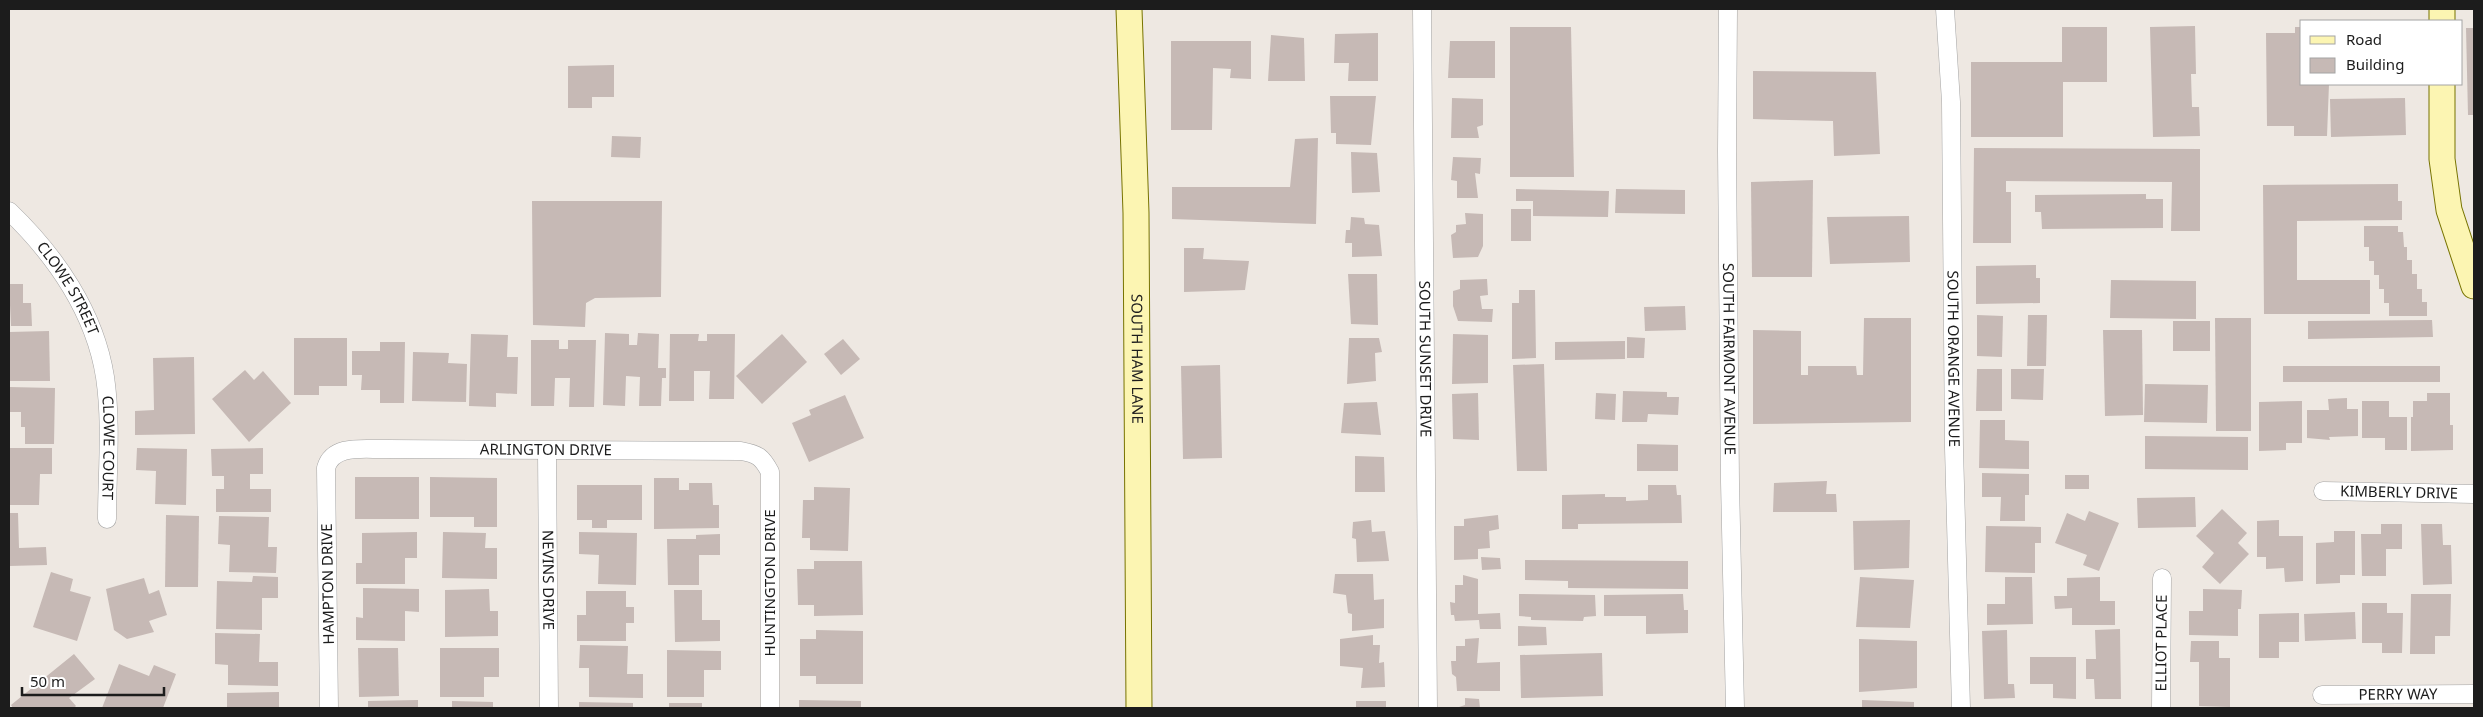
<svg xmlns="http://www.w3.org/2000/svg" width="2483" height="717" viewBox="0 0 2483 717" font-family="'Noto Sans',sans-serif">
	<style>
		.building { fill: #c6b9b5 }
		.lines { fill: none; stroke-linecap: round; stroke-linejoin: round }
		.street-casing { stroke: #a3a3a3; stroke-width: 19 }
		.secondary-casing { stroke: #777300; stroke-width: 27 }
		.street { stroke: #fff; stroke-width: 18 }
		.secondary { stroke: #fcf5b2; stroke-width: 25 }
		.labels { text-anchor: middle; stroke-width: 4.5; stroke-linejoin: round; paint-order: stroke }
		.street-label { font-size: 15px; fill: #1c1c1c; stroke: #fff }
	</style>
	<rect width="100%" height="100%" fill="#eee8e2"/>
	<g class="building">
		<path d="M2195,26l1,48h-5l1,33h7l1,29 -47,1 -3,-110z"/>
		<path d="M1510,27h61l3,150h-64z"/>
		<path d="M2062,27h45v55h-44v55h-92v-75h91z"/>
		<path d="M2295,27h7v57h27l-2,52h-33v-10h-27l-1,-93h29z"/>
		<path d="M2466,28h8v87h-6z"/>
		<path d="M1378,33v48h-30l1,-18h-15l1,-29z"/>
		<path d="M1271,35l33,3 1,43h-37z"/>
		<path d="M1171,41h80v38l-21,-1 1,-9 -18,-1 -1,62h-41z"/>
		<path d="M1450,41h45v37h-47z"/>
		<path d="M614,65v32h-22v11h-24v-42z"/>
		<path d="M1753,71l123,1 4,82 -46,2 -1,-35 -80,-2z"/>
		<path d="M1330,96h46l-5,49 -35,-1v-11h-5z"/>
		<path d="M1452,98l31,1v26l-6,2 2,11h-28z"/>
		<path d="M2405,98l1,37 -75,2 -1,-38z"/>
		<path d="M612,136l29,1 -1,21 -29,-1z"/>
		<path d="M1318,138l-2,86 -144,-5v-32h118l5,-48z"/>
		<path d="M1974,148l226,1v82h-29l1,-49 -166,-1v11h5v51h-38z"/>
		<path d="M1351,152l26,1 3,39 -28,1z"/>
		<path d="M1453,157l28,1 -1,16 -5,-1 3,25h-21v-17l-6,-1z"/>
		<path d="M1813,180l-1,97h-60l-1,-95z"/>
		<path d="M2398,184v17h4v19l-105,1v59h73v34h-106l-1,-129z"/>
		<path d="M1516,189l93,2 -1,26 -75,-1v-15h-17z"/>
		<path d="M1616,189l69,1v24l-70,-1z"/>
		<path d="M2146,194v5h17v29l-121,1 -1,-17h-6v-17z"/>
		<path d="M532,201h130l-1,96 -66,1 -9,5 -1,24 -52,-2z"/>
		<rect x="1511" y="209" width="20" height="32"/>
		<path d="M1465,213l18,1v32l-5,11 -25,1 -2,-23 5,-3v-7l10,-1z"/>
		<path d="M1909,216l1,46 -80,2 -3,-47z"/>
		<path d="M1351,217l13,1 1,6 14,1 3,31 -30,1v-14h-7l1,-13h4z"/>
		<path d="M2364,226h34v6h5l1,15h3v13h5v14h5v15h5v13h5v14h-38v-13h-5v-14h-5v-14h-5v-14h-5v-14h-5z"/>
		<path d="M1184,248h20l-1,11 46,2 -4,29 -61,2z"/>
		<path d="M2036,265v13h4v25l-64,1v-38z"/>
		<path d="M1348,274h29l1,51 -27,-1z"/>
		<path d="M1487,279l1,16 -8,1 2,13h11l-1,13 -34,-1 -5,-15v-15l7,-2v-9z"/>
		<path d="M2111,280l85,1v38l-86,-1z"/>
		<path d="M9,284h14v19h8l1,23h-21z"/>
		<path d="M1519,290h16l1,68 -24,1v-56h7z"/>
		<path d="M1685,306l1,24 -41,1 -1,-24z"/>
		<path d="M1977,315l26,1 -1,41 -25,-1z"/>
		<path d="M2028,315h19l-1,51h-19z"/>
		<path d="M1864,318h47v104l-158,2v-94l48,1v44h7v-9h48l1,9h6z"/>
		<path d="M2215,318h36v113h-35z"/>
		<path d="M2432,320l1,17 -125,2v-18z"/>
		<rect x="2173" y="321" width="37" height="30"/>
		<path d="M2103,330h39l1,85 -38,1z"/>
		<path d="M49,331l1,50h-41v-49z"/>
		<path d="M605,333l24,1v11h8l1,-12 21,1 -1,34h8v10h-4l-1,28h-22l1,-29 -14,-1 -1,30 -22,-1z"/>
		<path d="M471,334l37,1 -1,22h11l-1,37 -21,-1v14l-27,-1z"/>
		<path d="M670,334h29l-1,7h9v-7h28l-1,65h-25l1,-28h-16v30h-25z"/>
		<path d="M782,334l25,28 -45,42 -26,-28z"/>
		<path d="M1453,334l35,1v48l-36,1z"/>
		<path d="M1627,337l18,1 -1,20h-17z"/>
		<path d="M294,338h53v48h-28v9h-25z"/>
		<path d="M1349,338h30l3,14 -7,1 1,28 -29,3z"/>
		<path d="M843,339l17,20 -19,16 -17,-21z"/>
		<path d="M531,340h28v9h9v-9h28l-2,67h-25l1,-29h-15l-1,28h-23z"/>
		<path d="M1625,341v18l-70,1v-18z"/>
		<path d="M380,342h25l-1,61h-24v-13h-19l1,-15h-10v-24h28z"/>
		<path d="M413,352l36,1 -1,10 19,1 -1,38 -54,-1z"/>
		<path d="M194,357l1,77 -60,1v-24l19,-1 -1,-52z"/>
		<path d="M1544,364l3,107h-30l-4,-106z"/>
		<path d="M1220,365l2,93 -39,1 -2,-93z"/>
		<rect x="2283" y="366" width="157" height="16"/>
		<path d="M1977,369h25v42h-26z"/>
		<path d="M2011,369h33l-1,31 -32,-1z"/>
		<path d="M245,370l9,10 9,-9 28,32 -42,39 -37,-43z"/>
		<path d="M2145,384l63,1 -1,38 -63,-1z"/>
		<path d="M9,387l46,1 -1,56h-29v-17h-4v-15h-12z"/>
		<path d="M1623,391l44,1v5h12l-1,18 -30,-1 -1,8h-25z"/>
		<path d="M1478,393l1,47 -26,-1 -1,-45z"/>
		<path d="M1596,393l20,1 -1,26 -20,-1z"/>
		<path d="M2427,393h23v32h3v25l-42,1v-34h2v-16h14z"/>
		<path d="M845,395l19,43 -55,24 -17,-39 19,-8 -2,-5z"/>
		<path d="M2347,398v11h11v27l-29,1 1,3 -23,-2v-28h22l-1,-11z"/>
		<path d="M2302,401v42h-16v7l-27,1v-49z"/>
		<path d="M2362,401h27v16h18v33h-22v-12h-23z"/>
		<path d="M1377,402l4,33 -40,-2 3,-30z"/>
		<path d="M1980,420h25v20l24,1v28l-50,-1z"/>
		<path d="M2145,436l103,1v33l-103,-1z"/>
		<path d="M1637,444l41,1v26h-41z"/>
		<path d="M9,448h43v26h-12l-1,31h-30z"/>
		<path d="M137,448l50,1 -1,56 -31,-1 1,-33 -20,-1z"/>
		<path d="M263,448v26h-13v15h21v23h-55v-23h8v-13h-12l-1,-27z"/>
		<path d="M1355,456l29,1 1,35h-30z"/>
		<path d="M1982,473l47,1v21h-4v26h-25l1,-24h-19z"/>
		<rect x="2065" y="475" width="24" height="14"/>
		<rect x="355" y="477" width="64" height="42"/>
		<path d="M430,477l67,1v49h-23v-10h-44z"/>
		<path d="M654,478h25v12h10v-7h23l1,22h6v23l-65,1z"/>
		<path d="M1827,481l-1,13h10l1,18h-64l1,-29z"/>
		<path d="M577,485h65v35h-35v8h-15v-8h-15z"/>
		<path d="M1648,485h28l1,10h4l1,28 -104,1v5h-16v-34l43,-1v3h21v4l22,-1z"/>
		<path d="M814,487l36,1 -2,63 -38,-1v-12h-8l1,-38h11z"/>
		<path d="M2195,497l1,30 -58,1 -1,-30z"/>
		<path d="M2222,509l25,24 -9,10 11,11 -29,30 -18,-17 12,-14 -18,-17z"/>
		<path d="M2089,511l30,12 -20,48 -16,-6 4,-10 -32,-12 12,-30 18,8z"/>
		<path d="M9,513h9l1,35 27,-1 1,18 -38,1z"/>
		<path d="M166,515l33,1 -1,71h-33z"/>
		<path d="M1498,515l1,14 -10,2 1,17 -12,1v10l-24,1v-34h10v-7z"/>
		<path d="M219,516l50,1 -1,30h9l-1,26 -47,-1 1,-27 -12,-1z"/>
		<path d="M1371,520l1,12 13,-1 4,30 -32,1 -1,-23 -4,-1 1,-16z"/>
		<path d="M1910,520l-1,48 -55,2 -1,-49z"/>
		<path d="M2279,520v16h24v45l-18,1 -1,-14 -18,1v-12h-9v-36z"/>
		<path d="M2381,524h21v25h-16v27h-24l-1,-42h20z"/>
		<path d="M2421,524h21l1,21h8l1,39 -29,1z"/>
		<path d="M1986,526l55,1v16h-6v30l-50,-1z"/>
		<path d="M2334,531h21v44h-15v8l-24,1v-41l18,-1z"/>
		<path d="M417,532v26h-12v26h-49v-21h6v-30z"/>
		<path d="M443,532l43,1 -1,15h12v31l-55,-1z"/>
		<path d="M579,532l58,1 -1,52 -38,-1 1,-29 -20,-1z"/>
		<path d="M720,534v21h-21v30h-31l-1,-46h29v-4z"/>
		<path d="M1481,557l19,1 1,11 -19,1z"/>
		<path d="M1525,560l163,1v28l-120,-1v-7l-43,-1z"/>
		<path d="M814,561h48l1,54 -49,1v-11h-16l-1,-36h17z"/>
		<path d="M51,572l22,7 -3,12 21,6 -14,44 -44,-14z"/>
		<path d="M1335,574h38l1,26 10,-1v29l-32,3v-17l-4,-1 -2,-18 -13,-2z"/>
		<path d="M1463,575l15,4v35l22,-1 1,16h-21l-1,-9 -24,1 -1,-6h-3l-1,-13 5,1v-18h8z"/>
		<path d="M253,576l25,1v21h-16v32l-46,-1 1,-48 35,1z"/>
		<path d="M1860,577l54,3 -4,48 -54,-1z"/>
		<path d="M2005,577h27l1,47 -46,1v-21h18z"/>
		<path d="M2100,577v24h15v24h-43v-17l-17,1 -1,-13h13v-18z"/>
		<path d="M144,578l5,16 10,-4 8,25 -18,6 5,11 -27,7 -13,-9 -8,-41z"/>
		<path d="M363,588l56,1v23l-14,-1v30l-49,-1v-23l7,1z"/>
		<path d="M489,589l1,22h8v25l-53,1v-47z"/>
		<path d="M2203,589l39,1 -1,19h-3v27l-49,-1v-24h14z"/>
		<path d="M674,590h28v30h18v21l-45,1z"/>
		<path d="M586,591h40v16h8v16h-8v18h-49v-26h9z"/>
		<path d="M1519,594l76,1 1,21 -12,1 -1,4 -52,-1v-3l-12,-1z"/>
		<path d="M1683,594l1,16h4v23l-42,1v-18h-42v-21z"/>
		<path d="M2411,594h40l-1,42h-15v18h-25z"/>
		<path d="M2362,603h25v10h16l-1,40h-20v-10h-20z"/>
		<path d="M2355,612l1,27 -51,2 -1,-27z"/>
		<path d="M2299,613v29h-20v16h-20v-44z"/>
		<path d="M1518,626l28,1 1,18 -29,1z"/>
		<path d="M2120,629l1,70h-26l-1,-20h-8v-20h10l-1,-29z"/>
		<path d="M816,630l47,1v53h-47v-8h-16v-37h16z"/>
		<path d="M2007,630l1,54h6l1,14 -31,1 -2,-68z"/>
		<path d="M215,633l45,1 -1,28h19v24l-50,-1v-20l-13,-1z"/>
		<path d="M1373,635v10h7l-1,18 5,-1 1,25 -24,1 2,-20 -23,-2v-27z"/>
		<path d="M1479,638l-2,25 23,-1v29h-43l-1,-14 -4,-3 -1,-13h5v-15h9v-7z"/>
		<path d="M1859,639l58,2v47l-58,4z"/>
		<path d="M2191,641h28v17h11v49l-31,-1v-44h-9z"/>
		<path d="M580,645l48,1 -1,28h16v24l-54,-1v-29h-10z"/>
		<path d="M358,648h40l1,48 -40,1z"/>
		<path d="M440,648h59v29h-15v20h-44z"/>
		<path d="M667,650l54,1v19h-17v27h-37z"/>
		<path d="M1602,653l1,43 -82,2 -1,-43z"/>
		<path d="M74,654l21,25 -26,19 7,8 -2,2h-61l-2,-3z"/>
		<path d="M2030,657h46v42l-23,-1v-14h-23z"/>
		<path d="M119,664l30,12 5,-11 22,9 -13,34h-61z"/>
		<path d="M279,692v16h-52v-15z"/>
		<path d="M1465,698l14,1 1,9h-24l9,-3z"/>
		<path d="M418,700v8h-50v-7z"/>
		<path d="M799,700l62,1v7h-62z"/>
		<path d="M1862,700l52,2v6h-52z"/>
		<path d="M452,701l41,1v6h-41z"/>
		<rect x="1356" y="701" width="30" height="7"/>
		<path d="M579,702l54,1v5h-54z"/>
		<rect x="669" y="703" width="33" height="5"/>
	</g>
	<g class="lines">
		<defs>
			<g id="street">
				<path id="s1" d="M1422,9l6,699"/>
				<path id="s2" d="M1728,9l-1,142 3,331 5,226"/>
				<path id="s3" d="M1945,9l6,93 3,346 7,260"/>
				<path id="s4" d="M9,211c47,45 86,102 96,166 7,47 2,96 2,142"/>
				<path id="s5" d="M547,452l2,256"/>
				<path id="s6" d="M2323,491l151,3"/>
				<path id="s7" d="M2322,695l152,-1"/>
				<path id="s8" d="M329,708l-3,-240c7,-25 40,-18 61,-19l354,2c17,3 21,6 29,21v236"/>
				<path id="s9" d="M2161,708l1,-130"/>
			</g>
			<g id="secondary">
				<path id="s10" d="M1129,9l7,204 3,495"/>
				<path d="M2442,9v12"/>
				<path d="M2442,84v75l7,51 25,76"/>
			</g>
		</defs>
		<use href="#street" class="street-casing"/>
		<use href="#secondary" class="secondary-casing"/>
		<use href="#street" class="street"/>
		<use href="#secondary" class="secondary"/>
	</g>
	<g class="labels">
		<g class="street-label">
			<text dy="5" stroke="none"><textPath href="#s4" startOffset="98">CLOWE STREET</textPath></text>
			<text dy="5" stroke="none"><textPath href="#s10" startOffset="350">SOUTH HAM LANE</textPath></text>
			<text dy="5" stroke="none"><textPath href="#s1" startOffset="350">SOUTH SUNSET DRIVE</textPath></text>
			<text dy="5" stroke="none"><textPath href="#s3" startOffset="350">SOUTH ORANGE AVENUE</textPath></text>
			<text dy="5" stroke="none"><textPath href="#s2" startOffset="350">SOUTH FAIRMONT AVENUE</textPath></text>
			<text dy="5" stroke="none"><textPath href="#s4" startOffset="266">CLOWE COURT</textPath></text>
			<text dy="5" stroke="none"><textPath href="#s8" startOffset="468">ARLINGTON DRIVE</textPath></text>
			<text dy="5" stroke="none"><textPath href="#s6" startOffset="76">KIMBERLY DRIVE</textPath></text>
			<text dy="5" stroke="none"><textPath href="#s5" startOffset="128">NEVINS DRIVE</textPath></text>
			<text transform="translate(770 583) rotate(-90)" y="5">HUNTINGTON DRIVE</text>
			<text transform="translate(328 584) rotate(-91)" y="5">HAMPTON DRIVE</text>
			<text dy="5" stroke="none"><textPath href="#s9" startOffset="65">ELLIOT PLACE</textPath></text>
			<text dy="5" stroke="none"><textPath href="#s7" startOffset="76">PERRY WAY</textPath></text>
		</g>
	</g>
	<rect width="2483" height="717" fill="none" stroke="#1c1c1c" stroke-width="20"/>
	<rect x="2300" y="20" width="162" height="65" fill="#ffffff" stroke="#a4a4a4"/>
	<rect x="2310" y="36" width="25" height="8" fill="#fcf5b2" stroke="#a4a4a4"/>
	<text x="2346" y="45" font-size="15" fill="#1c1c1c">Road</text>
	<rect x="2310" y="58" width="25" height="15" fill="#c6b9b5" stroke="#a4a4a4"/>
	<text x="2346" y="70" font-size="15" fill="#1c1c1c">Building</text>
	<path d="M22 687v8h142v-8" fill="none" stroke="#1c1c1c" stroke-width="2.5"/>
	<text x="30" y="687" font-size="15" fill="#1c1c1c" stroke="#ffffff" stroke-width="4" paint-order="stroke">50 m</text>
</svg>
